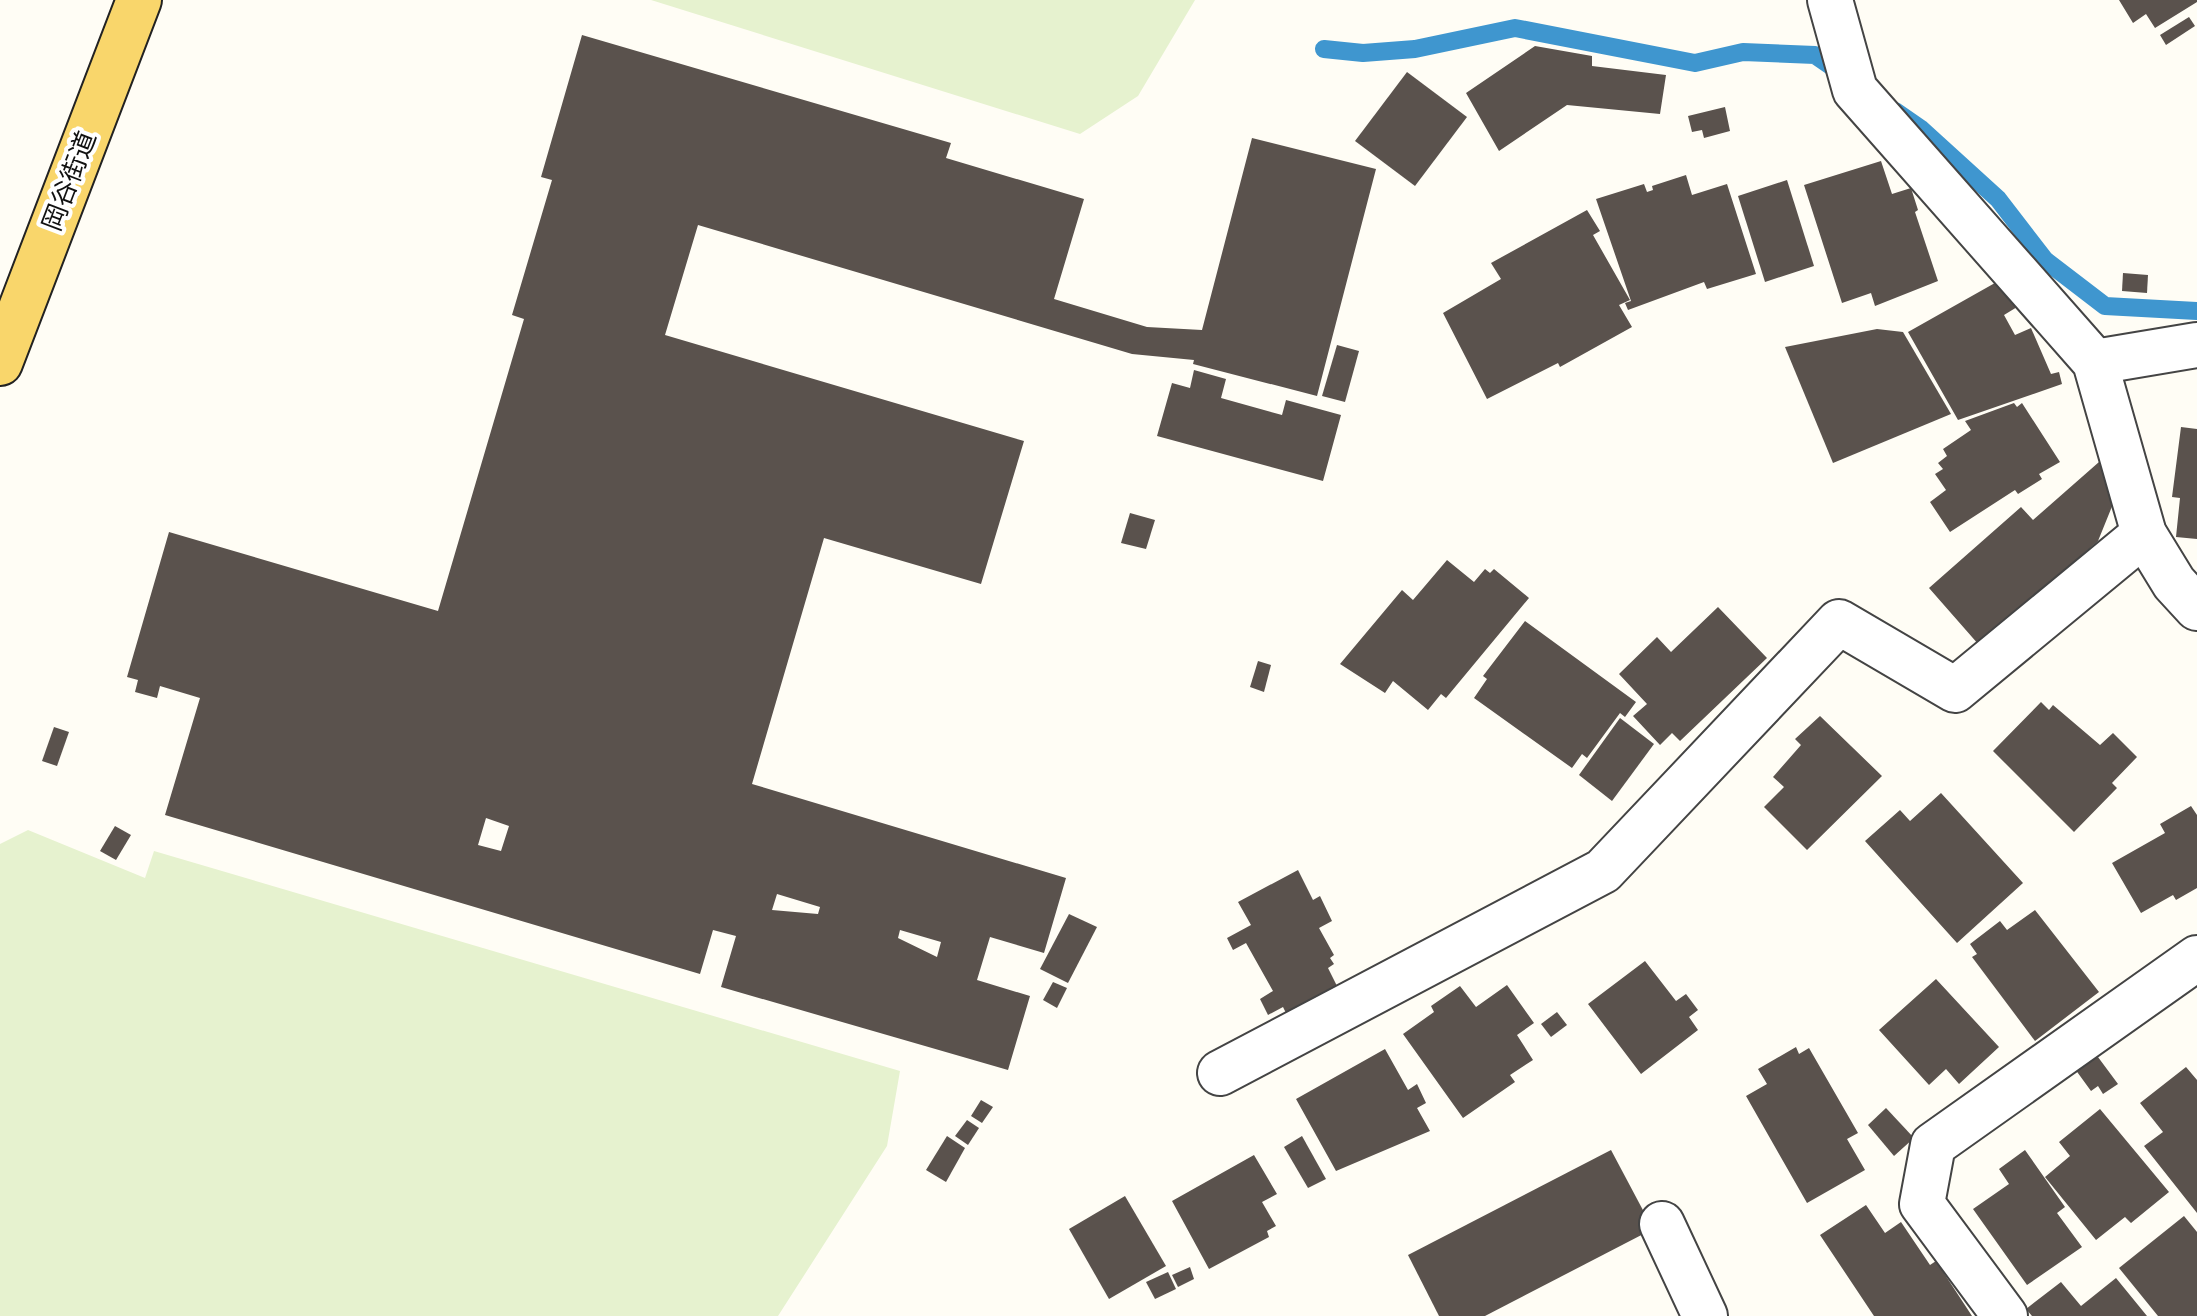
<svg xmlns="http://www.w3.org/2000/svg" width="2197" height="1316" viewBox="0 0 2197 1316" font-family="'IBM Plex Serif','Noto Sans JP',serif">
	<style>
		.pitch { fill: #e6f2cf }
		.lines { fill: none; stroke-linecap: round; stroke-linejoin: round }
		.stream { stroke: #3f96cf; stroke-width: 18 }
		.building { fill: #5a524d; fill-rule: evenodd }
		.minor-casing { stroke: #444; stroke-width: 48 }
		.major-casing { stroke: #222; stroke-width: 48 }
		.minor { stroke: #fff; stroke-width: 44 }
		.major { stroke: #f9d66b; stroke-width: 44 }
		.labels { text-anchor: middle; stroke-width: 8; stroke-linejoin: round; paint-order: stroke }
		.street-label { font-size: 26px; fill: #111; stroke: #fff }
	</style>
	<rect width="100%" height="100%" fill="#fffdf5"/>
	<g class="pitch">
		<path d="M651,0h544l-57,96 -58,38z"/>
		<path d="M28,830l117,48 9,-27 746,220 -13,75 -109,170h-778v-472z"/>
	</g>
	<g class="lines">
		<g class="stream">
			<path d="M1324,49l39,4 52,-4 100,-21 180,35 48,-11 72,3 29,20"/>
			<path d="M1895,111l26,18 77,70 47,61 60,46 92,5"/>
		</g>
	</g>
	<g class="building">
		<path d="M2119,0h78v2l-42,26 -9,-14 -13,9z"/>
		<path d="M2189,17l6,9 -29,19 -6,-10z"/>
		<path d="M582,35l369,108 -5,15 138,41 -30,100 93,28 55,3 50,-192 124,31 -59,227 -124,-32 1,-4 -62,-6 -434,-129 -33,110 359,106 -43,143 -157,-46 -72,246 314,94 -22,75 -54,-16 -13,43 53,16 -22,74 -287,-83 15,-51 -23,-6 -13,44 -535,-159 35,-117 -40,-12 -3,12 -22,-6 3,-12 -11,-3 42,-145 269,79 86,-292 -12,-4 40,-135 -11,-3zM486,818l23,8 -8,25 -23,-6zM777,894l43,13 -2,7 -46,-4zM900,930l41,12 -4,15 -39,-19z"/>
		<path d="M1535,46l57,10v10l74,9 -6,39 -93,-9 -68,46 -33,-58z"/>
		<path d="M1407,72l60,45 -52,69 -60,-45z"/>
		<path d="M1725,107l5,24 -26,7 -2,-8 -10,2 -4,-16z"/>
		<path d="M1881,161l11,33 19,-6 7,22 -3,2 23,69 -63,25 -4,-13 -29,10 -38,-118z"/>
		<path d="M1686,175l6,20 35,-11 29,90 -49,15 -3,-7 -76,28 -3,-7 6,-2 -35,-102 48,-15 3,8 6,-2 -1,-4z"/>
		<path d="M1787,180l27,86 -49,16 -27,-86z"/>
		<path d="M1587,210l13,21 -7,4 37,65 -11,5 13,22 -72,40 -2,-4 -71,36 -44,-86 58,-34 -10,-16z"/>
		<path d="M2123,273l25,2 -1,18 -25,-2z"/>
		<path d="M2002,279l20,25 -18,11 11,20 16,-7 20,46 8,-2 3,12 -104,36 -50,-88z"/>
		<path d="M1877,329l26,3 48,82 -118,49 -48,-116z"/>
		<path d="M1337,345l22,6 -14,51 -23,-6z"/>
		<path d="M1194,370l32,9 -5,19 61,17 4,-15 55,15 -18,66 -166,-45 15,-53 18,5z"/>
		<path d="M2014,403l3,4 5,-4 38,59 -21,12 3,5 -24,15 -3,-4 -65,42 -20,-30 16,-12 -11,-16 8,-5 -5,-6 9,-7 -4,-7 28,-19 -6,-9z"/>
		<path d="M2181,427l16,2v110l-21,-2 4,-39 -8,-1z"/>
		<path d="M2099,462l14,42 -15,37 -119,104 -50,-57 92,-81 12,13z"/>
		<path d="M1130,513l25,7 -9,29 -25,-6z"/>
		<path d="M1447,560l27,22 11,-13 5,4 4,-4 35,29 -83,100 -5,-4 -13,16 -35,-29 -8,12 -45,-29 62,-74 11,10z"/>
		<path d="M1718,607l49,51 -87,83 -8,-8 -12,12 -27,-29 14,-12 -28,-30 38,-37 14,15z"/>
		<path d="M1525,621l111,81 -11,15 -5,-4 -33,45 -5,-4 -10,14 -98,-70 13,-19 -4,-3z"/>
		<path d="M1258,661l13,4 -7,27 -14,-5z"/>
		<path d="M2041,702l8,8 4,-5 47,40 13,-12 24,24 -25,26 5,5 -43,44 -81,-81z"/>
		<path d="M1820,716l62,60 -75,74 -43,-43 20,-20 -11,-10 28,-32 -6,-6z"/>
		<path d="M1620,718l34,26 -42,57 -33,-26z"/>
		<path d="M54,727l15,5 -12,34 -15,-5z"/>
		<path d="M1941,793l82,90 -66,60 -92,-102 35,-31 10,11z"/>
		<path d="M2191,806l6,9v73l-21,12 -3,-5 -32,18 -29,-50 53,-30 -5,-9z"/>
		<path d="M115,826l16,9 -15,25 -16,-9z"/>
		<path d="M1298,870l15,30 7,-4 12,25 -13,7 15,27 -4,3 4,6 -6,4 11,22 -51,27 -5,-10 -15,8 -8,-16 13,-8 -27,-48 -13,7 -6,-12 24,-13 -13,-23z"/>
		<path d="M2035,910l64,82 -64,49 -63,-84 5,-3 -7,-10 30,-23 7,9z"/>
		<path d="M1069,914l28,13 -29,56 -28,-14z"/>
		<path d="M1645,961l31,40 10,-7 12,16 -9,7 9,13 -57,44 -53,-70z"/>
		<path d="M1936,979l63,68 -40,37 -13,-15 -17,16 -50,-55z"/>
		<path d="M1053,982l14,6 -10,20 -14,-8z"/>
		<path d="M1507,985l27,38 -17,12 16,25 -23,15 5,7 -52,36 -60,-84 31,-22 -3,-6 29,-20 16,21z"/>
		<path d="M1557,1012l10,13 -16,12 -10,-13z"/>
		<path d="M1796,1047l3,7 10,-6 49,85 -11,6 18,31 -58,33 -61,-107 21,-12 -9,-15z"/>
		<path d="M1385,1049l23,41 9,-6 9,19 -9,5 13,23 -94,40 -40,-72z"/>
		<path d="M2095,1053l23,31 -15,10 -5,-8 -7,5 -16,-22z"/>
		<path d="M2186,1067l11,13v133l-53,-67 19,-14 -23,-29z"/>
		<path d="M981,1100l12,7 -11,16 -11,-7z"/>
		<path d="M1886,1108l28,30 -20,18 -26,-31z"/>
		<path d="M2100,1109l69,83 -38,31 -6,-6 -29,23 -51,-63 25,-21 -11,-14z"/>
		<path d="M967,1120l12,8 -11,17 -13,-9z"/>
		<path d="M947,1136l18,12 -19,34 -20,-12z"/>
		<path d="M1302,1136l24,43 -18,9 -24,-41z"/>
		<path d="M1611,1150l42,79 -168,87h-46l-31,-61z"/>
		<path d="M2025,1150l40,57 -8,6 25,34 -55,38 -54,-76 36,-25 -10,-15z"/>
		<path d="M1254,1155l23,39 -15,8 14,24 -9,5 2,6 -60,32 -37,-68z"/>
		<path d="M1125,1196l41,70 -57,33 -40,-70z"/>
		<path d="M1866,1205l19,28 16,-11 29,43 6,-4 36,55h-98l-54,-81z"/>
		<path d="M2184,1216l13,16v84h-39l-39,-48z"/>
		<path d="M1190,1267l4,12 -16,8 -6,-12z"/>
		<path d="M1168,1272l8,17 -21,10 -9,-17z"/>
		<path d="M2116,1278l31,38h-115l-6,-7 35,-27 20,24z"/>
	</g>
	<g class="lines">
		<defs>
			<g id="minor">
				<path d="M1830,0l25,90 240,272 49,172 30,49 23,25"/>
				<path d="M2095,362l102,-17"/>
				<path d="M1220,1073l383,-202 236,-249 116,68 189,-156"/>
				<path d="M1662,1224l43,92"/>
				<path d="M2005,1316l-83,-112 11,-59 264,-187"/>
			</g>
			<path id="major" d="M0,363l139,-363"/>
		</defs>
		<use href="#minor" class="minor-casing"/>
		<use href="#major" class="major-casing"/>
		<use href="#minor" class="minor"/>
		<use href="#major" class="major"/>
	</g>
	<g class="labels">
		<g class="street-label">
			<text transform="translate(69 181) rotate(-69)" y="9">岡谷街道</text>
		</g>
	</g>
</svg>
